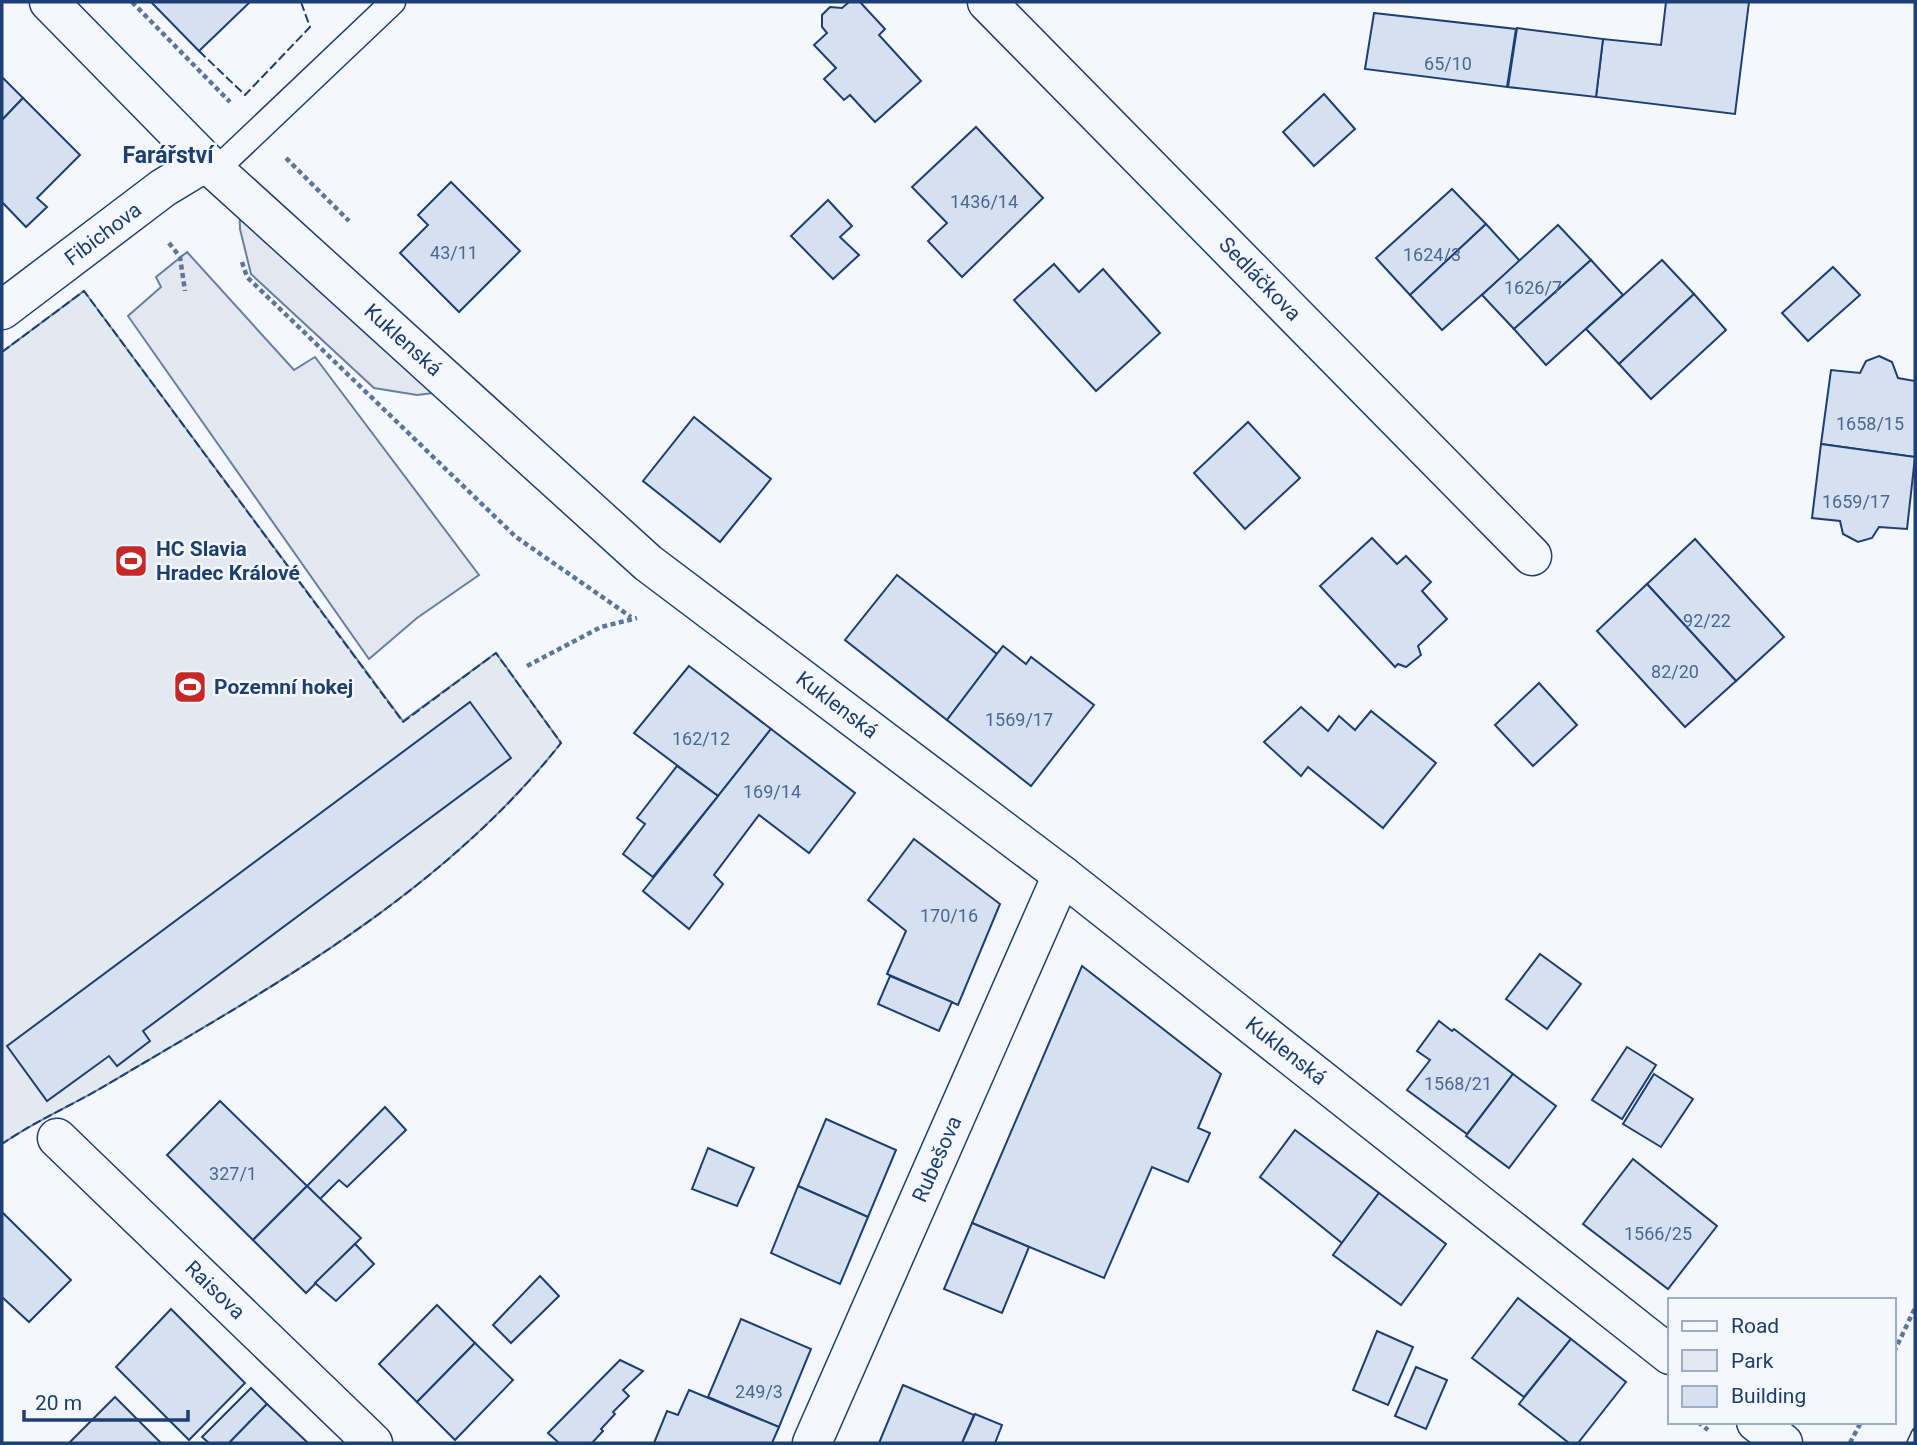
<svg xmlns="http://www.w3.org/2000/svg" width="1917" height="1445" viewBox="0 0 1917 1445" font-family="Roboto,sans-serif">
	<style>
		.green { fill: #e3e9f0; stroke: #687fa3; stroke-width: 2 }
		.parking { fill: #e3e8f0; stroke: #687fa3; stroke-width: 2 }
		.building { fill: #d5e0f0; stroke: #1d3f73; stroke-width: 2 }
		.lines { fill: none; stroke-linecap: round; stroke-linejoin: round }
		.service-casing { stroke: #1d3f73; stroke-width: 27 }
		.minor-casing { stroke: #1d3f73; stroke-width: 41 }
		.path { stroke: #5e769c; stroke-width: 4.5; stroke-dasharray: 5 3.5; stroke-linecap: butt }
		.service { stroke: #f4f7fb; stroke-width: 24 }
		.minor { stroke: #f4f7fb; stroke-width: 38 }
		.rail-casing { stroke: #1d3f73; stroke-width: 8 }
		.rail { stroke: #f4f7fb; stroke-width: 5; stroke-dasharray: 16; stroke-linecap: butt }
		.fence { stroke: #1d3f73; stroke-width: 2; stroke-dasharray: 9 3.5; stroke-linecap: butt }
		.labels { text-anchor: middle; stroke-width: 5; stroke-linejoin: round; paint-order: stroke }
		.number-label { font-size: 18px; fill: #4b6792 }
		.street-label { font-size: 21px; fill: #1d3f73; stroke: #f4f7fb }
		.poi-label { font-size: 21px; font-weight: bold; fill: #1d3f73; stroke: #f4f7fb; text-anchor: start }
		.neighbourhood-label { font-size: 23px; font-weight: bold; fill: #1d3f73; stroke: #f4f7fb }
	</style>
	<rect width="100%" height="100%" fill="#f4f7fb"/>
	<path class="green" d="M84,291l319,430 93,-68 65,90c-119,151 -291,245 -453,341 -35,21 -73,37 -106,60v-792z"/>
	<g class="parking">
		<path d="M239,191l219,199 -41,5 -43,-7 -123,-114 -11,-45z"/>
		<path d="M187,252l107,118 21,-13 164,218 -62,43 -48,41 -241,-343 33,-29 -5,-10z"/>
	</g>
	<g class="building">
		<path d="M151,2h99l-51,49z"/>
		<path d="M849,2h11l25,27 -6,6 42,46 -46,41 -25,-27 -6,5 -20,-21 12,-11 -22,-23 13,-12 -5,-6v-12l8,-8 12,1z"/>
		<path d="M1666,2h83l-14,112 -139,-17 7,-58 58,6z"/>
		<path d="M1374,13l142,16 -9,58 -142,-18z"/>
		<path d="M1517,28l86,11 -7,58 -88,-10z"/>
		<path d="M2,77l21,21 -21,22z"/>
		<path d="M1324,94l31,35 -41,37 -31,-34z"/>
		<path d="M23,98l57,57 -43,43 10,9 -21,20 -24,-25v-82z"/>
		<path d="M976,127l67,71 -81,79 -34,-36 19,-18 -35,-36z"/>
		<path d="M451,182l69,69 -61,61 -59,-59 28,-28 -10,-10z"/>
		<path d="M1452,189l34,35 -76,71 -34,-37z"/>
		<path d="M828,200l24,26 -12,11 19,18 -26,24 -42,-43z"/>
		<path d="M1486,224l34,37 -78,69 -32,-35z"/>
		<path d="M1558,225l33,35 -77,69 -32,-34z"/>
		<path d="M1591,260l32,35 -77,70 -32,-36z"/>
		<path d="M1662,260l32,34 -75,70 -33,-35z"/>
		<path d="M1054,264l25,28 24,-23 57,64 -64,58 -82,-91z"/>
		<path d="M1833,267l27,28 -52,46 -26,-28z"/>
		<path d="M1694,294l32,36 -75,69 -32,-35z"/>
		<path d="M1879,356l13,6 6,16 17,3v76l-94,-13 10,-74 29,3 6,-12z"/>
		<path d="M694,417l77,62 -51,63 -77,-61z"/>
		<path d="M1248,422l52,56 -55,51 -51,-56z"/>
		<path d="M1821,444l94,13 -8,72 -28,-2 -7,11 -14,4 -15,-8 -3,-13 -28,-3z"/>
		<path d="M1372,538l25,26 9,-8 25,26 -9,9 25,28 -29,27 3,9 -15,12 -8,-3 -3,3 -75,-81z"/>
		<path d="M1695,539l89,98 -48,44 -89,-97z"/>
		<path d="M897,575l100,79 -50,66 -102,-80z"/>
		<path d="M1647,584l89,97 -51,46 -88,-96z"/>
		<path d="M1003,646l23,18 5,-7 63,48 -63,81 -84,-66z"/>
		<path d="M689,666l82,63 -53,67 -84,-63z"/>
		<path d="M1539,683l38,42 -44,41 -38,-41z"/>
		<path d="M470,702l41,56 -368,273 7,10 -33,25 -8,-10 -62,45 -40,-55z"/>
		<path d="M1301,707l27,24 11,-15 16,14 16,-19 65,52 -53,65 -75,-61 -7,9 -37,-34z"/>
		<path d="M771,729l84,64 -46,60 -50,-38 -45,60 9,9 -34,45 -46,-38z"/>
		<path d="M677,766l41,30 -65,81 -30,-23 22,-30 -8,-6z"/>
		<path d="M914,839l86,65 -42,101 -71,-31 19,-43 -38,-31z"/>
		<path d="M1540,954l41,30 -34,45 -41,-30z"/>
		<path d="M1082,966l139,108 -23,54 12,5 -22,49 -36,-15 -48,111 -132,-55z"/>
		<path d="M890,976l62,26 -13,29 -61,-27z"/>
		<path d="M1439,1021l13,10 2,-2 59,45 -46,60 -60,-44 23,-30 -13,-9z"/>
		<path d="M1627,1047l29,18 -34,54 -30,-19z"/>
		<path d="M1513,1074l43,32 -47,62 -43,-32z"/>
		<path d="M1654,1074l39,25 -32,48 -38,-23z"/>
		<path d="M220,1101l87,85 -54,54 -86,-85z"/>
		<path d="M385,1107l21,23 -59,57 -8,-7 -19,19 -13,-13z"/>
		<path d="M826,1119l70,31 -28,67 -70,-31z"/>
		<path d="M1295,1130l84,63 -37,50 -82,-66z"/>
		<path d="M708,1148l46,20 -17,38 -45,-17z"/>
		<path d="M1633,1159l84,67 -49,63 -85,-65z"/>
		<path d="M307,1186l54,52 -55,55 -53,-53z"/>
		<path d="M798,1186l70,31 -28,67 -69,-31z"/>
		<path d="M1379,1193l67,51 -45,61 -68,-50z"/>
		<path d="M2,1212l69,68 -42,42 -27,-25z"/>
		<path d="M972,1223l57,24 -27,66 -58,-24z"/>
		<path d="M355,1244l19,20 -38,37 -21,-18z"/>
		<path d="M540,1276l19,20 -48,47 -18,-18z"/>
		<path d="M1518,1298l53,41 -47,58 -52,-39z"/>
		<path d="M437,1305l38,38 -58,59 -38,-38z"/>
		<path d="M171,1309l74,74 -56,57 -73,-73z"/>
		<path d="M741,1319l70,30 -32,78 -71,-30z"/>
		<path d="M1377,1331l36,16 -25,58 -35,-15z"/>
		<path d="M1571,1339l55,43 -48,61h-9l-50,-39z"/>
		<path d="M475,1343l38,37 -58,60 -38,-38z"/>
		<path d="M620,1360l23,11 -20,19 6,6 -16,16 2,2 -14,15 2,2 -11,12h-33l-11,-10z"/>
		<path d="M1416,1367l31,13 -21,49 -31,-13z"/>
		<path d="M903,1385l71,30 -12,28h-83z"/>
		<path d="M251,1388l16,16 -38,39h-20l-7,-6z"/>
		<path d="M689,1390l90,37 -7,16h-118l13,-32 11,4z"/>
		<path d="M115,1397l46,46h-92z"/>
		<path d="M267,1404l41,39h-79z"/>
		<path d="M975,1414l27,11 -7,18h-33z"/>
	</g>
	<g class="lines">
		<defs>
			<path id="service" d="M216,170l177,-168"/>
			<g id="minor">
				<path d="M49,2l157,160 442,401 414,312 608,480"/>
				<path d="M987,2l545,554"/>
				<path d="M2,310l161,-122 43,-26"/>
				<path d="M57,1138l316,305"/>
				<path d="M1756,1422l27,21"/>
				<path d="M812,1443l250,-568"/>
			</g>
		</defs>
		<use href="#service" class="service-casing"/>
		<use href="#minor" class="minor-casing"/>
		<g class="path">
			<path d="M132,2l98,100"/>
			<path d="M286,158l63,63"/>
			<path d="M169,243l11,14 5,34"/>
			<path d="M242,262l5,15 269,260 115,80"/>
			<path d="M527,666l74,-39 36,-9"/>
			<path d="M1894,1352l21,-44"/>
			<path d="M1698,1422l10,8"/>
			<path d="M1850,1443l11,-21"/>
		</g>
		<use href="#service" class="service"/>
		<use href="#minor" class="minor"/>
		<defs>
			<path id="rail" d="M1910,1443l5,-11"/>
		</defs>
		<use href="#rail" class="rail-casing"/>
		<use href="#rail" class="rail"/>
		<g class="fence">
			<path d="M199,51l46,44 65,-68 -9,-25"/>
			<path d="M2,352l82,-61 319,431 93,-69 65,90c-119,151 -291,245 -453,341 -35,21 -73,37 -106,60"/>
		</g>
	</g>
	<defs>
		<symbol id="stadium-square" viewBox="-11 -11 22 22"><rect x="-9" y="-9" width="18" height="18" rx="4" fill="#c62828" stroke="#f4f7fb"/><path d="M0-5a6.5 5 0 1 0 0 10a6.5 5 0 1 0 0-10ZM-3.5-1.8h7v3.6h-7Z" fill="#fff"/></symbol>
	</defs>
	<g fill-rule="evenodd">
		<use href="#stadium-square" x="112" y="542" width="38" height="38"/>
		<use href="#stadium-square" x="171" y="668" width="38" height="38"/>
	</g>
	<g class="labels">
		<g class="number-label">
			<text x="1448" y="70">65/10</text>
			<text x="984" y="208">1436/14</text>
			<text x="454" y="259">43/11</text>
			<text x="1432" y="261">1624/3</text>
			<text x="1533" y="294">1626/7</text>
			<text x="1870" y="430">1658/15</text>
			<text x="1856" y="508">1659/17</text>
			<text x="1707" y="627">92/22</text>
			<text x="1675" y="678">82/20</text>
			<text x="1019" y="726">1569/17</text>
			<text x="701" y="745">162/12</text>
			<text x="772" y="798">169/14</text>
			<text x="949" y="922">170/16</text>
			<text x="1458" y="1090">1568/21</text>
			<text x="233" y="1180">327/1</text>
			<text x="1658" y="1240">1566/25</text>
			<text x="759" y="1398">249/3</text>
		</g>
		<g class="street-label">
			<text transform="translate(103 234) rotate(-37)" y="7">Fibichova</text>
			<text transform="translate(1260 279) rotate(46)" y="7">Sedláčkova</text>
			<text transform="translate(403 340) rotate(42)" y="7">Kuklenská</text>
			<text transform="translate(837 705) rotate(37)" y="7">Kuklenská</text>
			<text transform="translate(1286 1051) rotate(38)" y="7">Kuklenská</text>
			<text transform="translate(937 1159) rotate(-66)" y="7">Rubešova</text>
			<text transform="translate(215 1290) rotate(44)" y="7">Raisova</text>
		</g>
		<g class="poi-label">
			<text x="156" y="556">HC Slavia<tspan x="156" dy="24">Hradec Králové</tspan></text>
			<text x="214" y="694">Pozemní hokej</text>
		</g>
		<g class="neighbourhood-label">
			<text x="168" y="163">Farářství</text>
		</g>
	</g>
	<rect width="1917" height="1445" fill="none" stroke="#1d3f73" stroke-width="7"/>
	<rect x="1668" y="1298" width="228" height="126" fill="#f4f7fb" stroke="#9eadc5" stroke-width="2"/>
	<rect x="1682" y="1321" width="35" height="10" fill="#f4f7fb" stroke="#9eadc5" stroke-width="2"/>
	<text x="1731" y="1333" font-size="21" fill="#1d3f73">Road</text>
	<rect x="1682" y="1350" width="35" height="21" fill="#e3e9f0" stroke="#9eadc5" stroke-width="2"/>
	<text x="1731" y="1368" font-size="21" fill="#1d3f73">Park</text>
	<rect x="1682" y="1386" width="35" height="21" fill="#d5e0f0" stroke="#9eadc5" stroke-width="2"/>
	<text x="1731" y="1403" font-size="21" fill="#1d3f73">Building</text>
	<path d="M24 1410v10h164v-10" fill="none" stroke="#1d3f73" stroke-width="3.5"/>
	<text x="35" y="1410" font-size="21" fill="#1d3f73" stroke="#f4f7fb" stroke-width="5" paint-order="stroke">20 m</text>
</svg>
